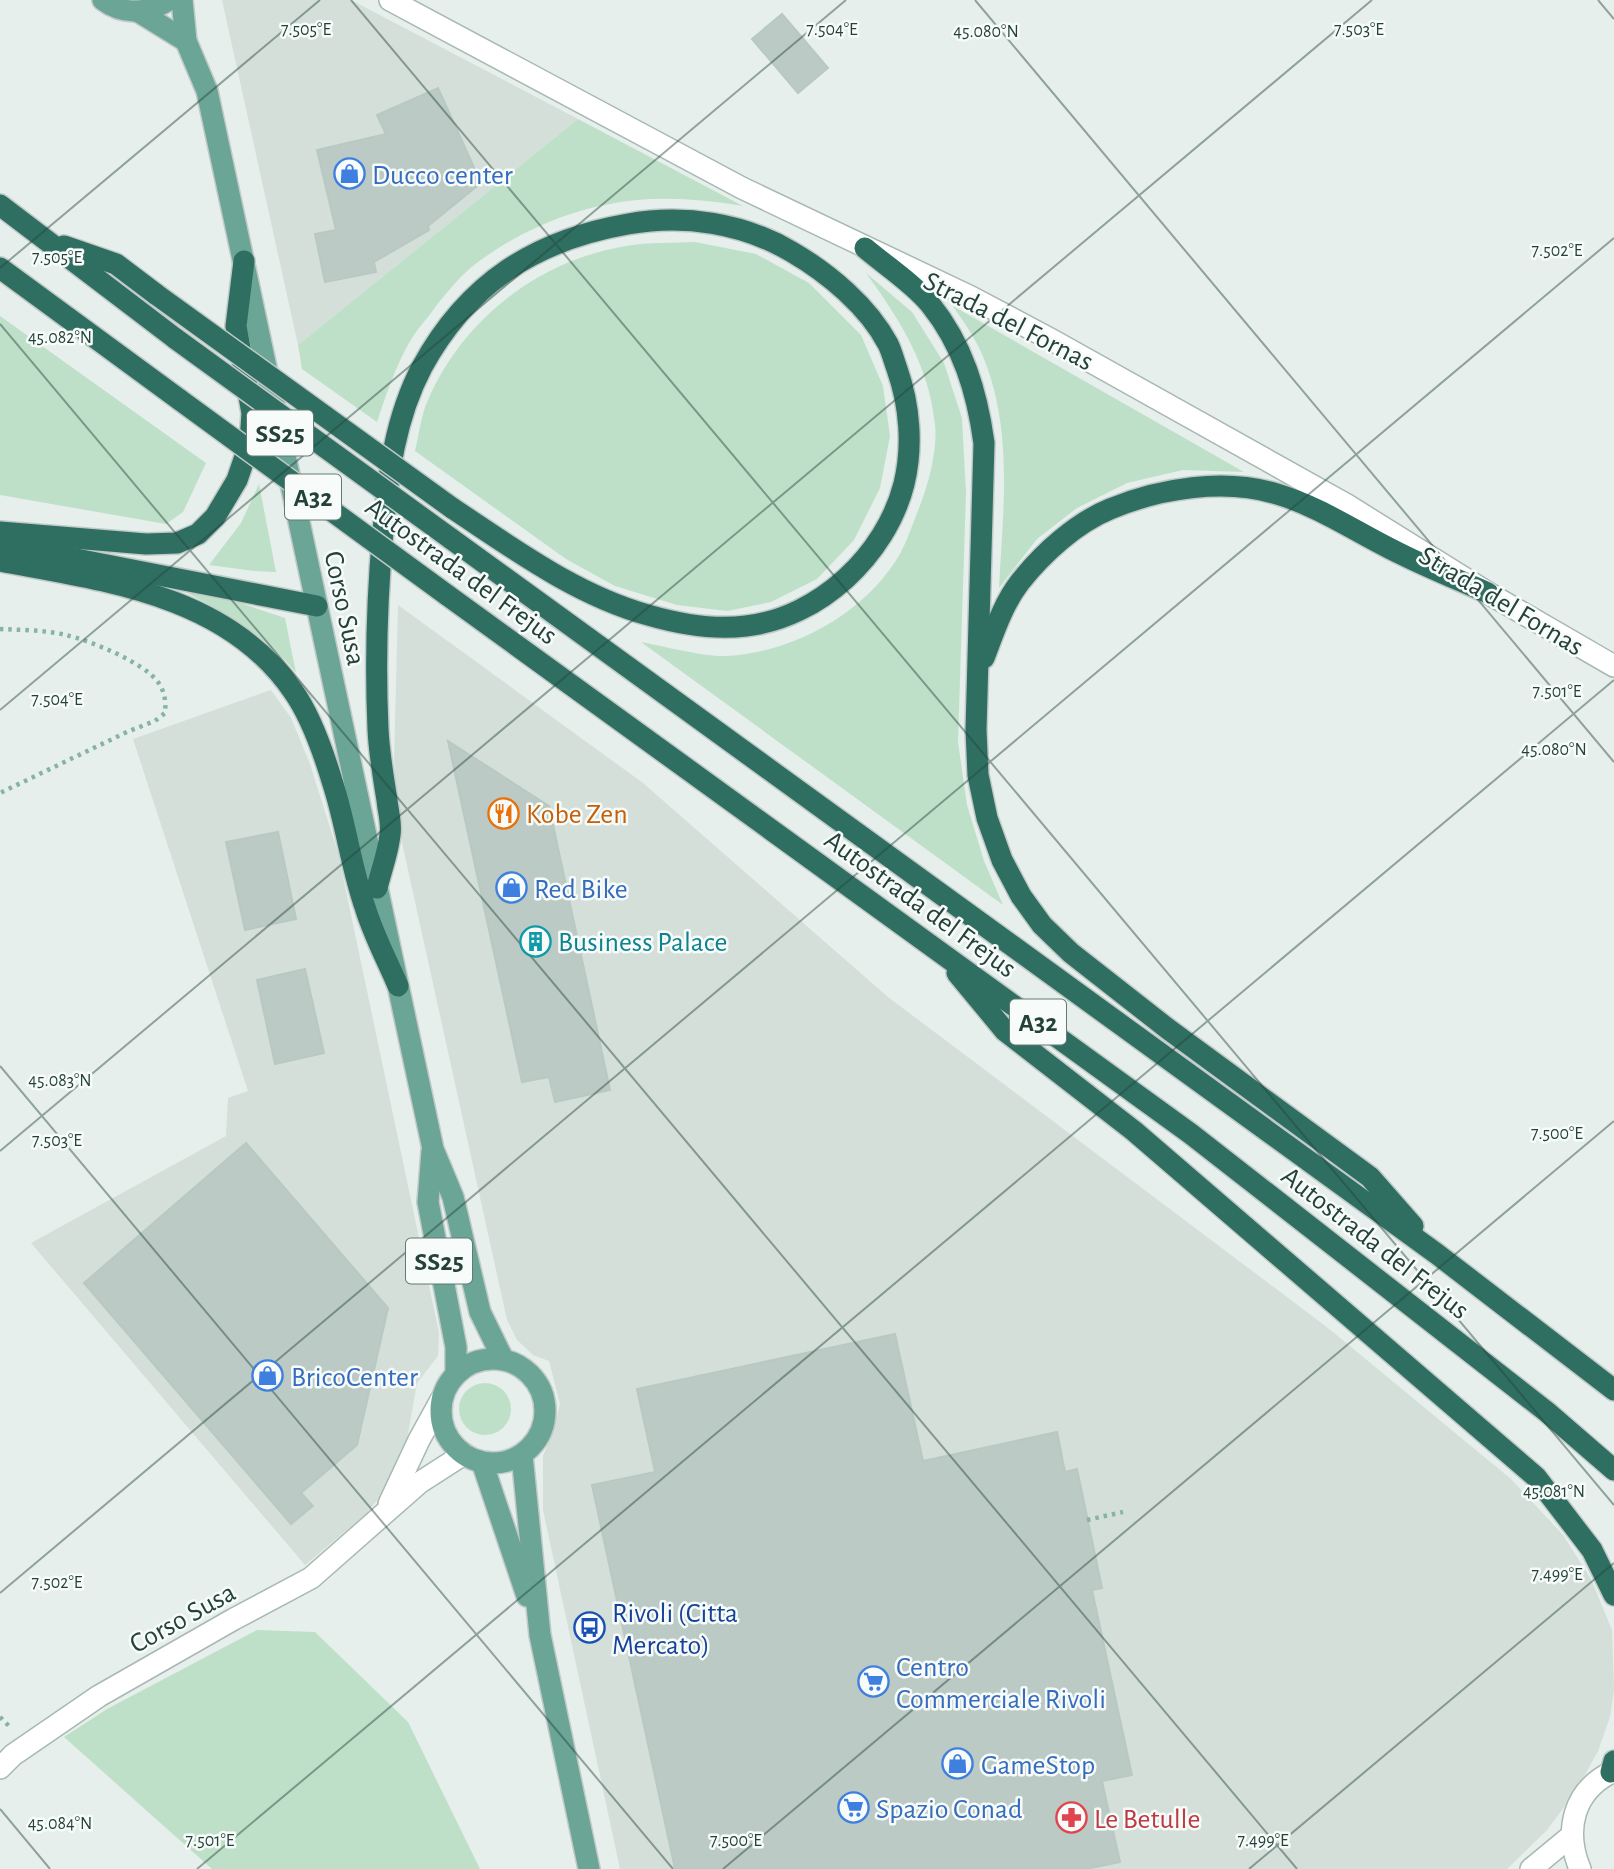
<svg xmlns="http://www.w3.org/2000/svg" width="1614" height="1869" viewBox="0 0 1614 1869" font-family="'Alegreya Sans',sans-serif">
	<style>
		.built { fill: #d4dfda }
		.green { fill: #bfe0c8 }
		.building { fill: #bbcac4; stroke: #b8c9c2; stroke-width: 2 }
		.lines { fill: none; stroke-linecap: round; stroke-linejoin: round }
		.minor-casing { stroke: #a8b8b2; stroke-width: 24 }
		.tertiary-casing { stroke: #a8b8b2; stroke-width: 24 }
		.primary-casing { stroke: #c2cac8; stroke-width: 24 }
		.motorway-casing { stroke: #c2cac8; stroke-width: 24 }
		.path { stroke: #86b3a5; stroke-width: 4.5; stroke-dasharray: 3.5 5; stroke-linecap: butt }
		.minor { stroke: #fff; stroke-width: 21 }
		.tertiary { stroke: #fff; stroke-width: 21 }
		.primary { stroke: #6aa596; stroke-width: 21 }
		.motorway { stroke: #2f6f62; stroke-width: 21 }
		.motorway-bridge-casing { stroke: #c2cac8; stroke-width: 24; stroke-linecap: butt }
		.motorway-bridge { stroke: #2f6f62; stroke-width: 21 }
		.ticks { fill: none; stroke: #24423a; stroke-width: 2; stroke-opacity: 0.45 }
		.labels { text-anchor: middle; stroke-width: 5; stroke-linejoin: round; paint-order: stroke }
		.shield { fill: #f7fbf9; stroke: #637a73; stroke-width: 2 }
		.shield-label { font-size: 26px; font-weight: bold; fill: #24423a }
		.shop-label { font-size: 28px; fill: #366cbe; stroke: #f7fbf9; text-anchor: start }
		.street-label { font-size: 28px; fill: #24423a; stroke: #f7fbf9 }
		.food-label { font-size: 28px; fill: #c56008; stroke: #f7fbf9; text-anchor: start }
		.culture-label { font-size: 28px; fill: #0d838f; stroke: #f7fbf9; text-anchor: start }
		.transit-label { font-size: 28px; fill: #164399; stroke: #f7fbf9; text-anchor: start }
		.health-label { font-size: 28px; fill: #be3a42; stroke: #f7fbf9; text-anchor: start }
		.ticks-label { font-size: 18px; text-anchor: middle; fill: #24423a; stroke: #f7fbf9; stroke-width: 5; stroke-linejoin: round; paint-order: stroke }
	</style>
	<rect width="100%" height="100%" fill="#e6efeb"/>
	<g class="built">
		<path d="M222,0h129l227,119 -280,226z"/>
		<path d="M398,605l245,178 245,214 440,331 183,151 52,56 28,44 21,51 2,60 -4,27 -12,34 -22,40 -29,39 -40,39h-887l-77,-359v-54l10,-25 7,-27 -11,-43 -16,-6 -16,-15 -10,-20 -108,-491 -5,-69z"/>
		<path d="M271,690l20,28 19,46 28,89 101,480 -1,23 -21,27 -12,68 -15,33 -23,29 -62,52 -274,-322 195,-107 2,-38 20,-7 -115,-352z"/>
	</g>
	<g class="green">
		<path d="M578,119l165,87c-44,-7 -89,-11 -133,-2 -47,8 -94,30 -132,58 -19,14 -36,36 -50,55 -7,8 -14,17 -19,26 -14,25 -23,52 -32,79l-75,-53 -4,-24z"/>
		<path d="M695,242l61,12 53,29 52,52 22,51 7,50 -10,52 -26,52 -37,39 -46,23 -44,9 -50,-6 -62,-19 -49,-27 -151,-108c4,-16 6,-36 13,-51 35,-81 111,-140 198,-154 23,-4 47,-3 69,-4z"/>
		<path d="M866,273l46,39 32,51 18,55 4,75 -8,249 9,63 17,56 19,44 -362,-263c22,4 63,15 84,14 68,-3 142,-43 176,-104 6,-12 11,-26 16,-39 10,-23 21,-62 18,-88 -6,-60 -35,-105 -69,-152z"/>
		<path d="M953,306l291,166 -61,-2 -56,13 -50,25 -40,31 -38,49c4,-79 15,-161 -18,-236 -7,-16 -18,-31 -28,-46z"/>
		<path d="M0,316l206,147 -23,49 -17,12 -166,-29z"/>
		<path d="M259,484l17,88 -22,-1 -45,-6 32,-42z"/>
		<path d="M184,591l53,11 48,16 11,55c-31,-38 -69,-59 -112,-82z"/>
		<circle cx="485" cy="1409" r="26"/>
		<path d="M257,1630l58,2 93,90 72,147h-268l-148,-132 43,-28z"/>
	</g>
	<g class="building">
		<path d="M782,14l46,54 -30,25 -46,-54z"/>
		<path d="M438,88l43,95 -53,43 1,4 -55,32 2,10 -51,10 -10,-48 21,-4 -19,-80 69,-16 -9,-19z"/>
		<path d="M448,741l101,65 61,284 -55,12 -6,-25 -27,5z"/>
		<path d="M278,832l18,87 -51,11 -19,-88z"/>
		<path d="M305,969l19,84 -49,11 -18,-84z"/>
		<path d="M246,1143l142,165 -31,137 -56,48 12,13 -22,18 -207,-241z"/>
		<path d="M895,1334l28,127 134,-29 8,40 12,-3 25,119 -10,2 40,185 -30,6 18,81 -34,7h-411l-83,-384 63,-13 -18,-83z"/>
	</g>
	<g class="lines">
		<defs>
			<g id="minor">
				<path d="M389,1504l30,-64 22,-40"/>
				<path d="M0,1768l13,-13 86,-59 135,-77 77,-41 108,-95 45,-29"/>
			</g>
			<g id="tertiary">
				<path d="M390,0l352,188 229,109 81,43 295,165 141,88 126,73"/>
				<path d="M1531,1869l40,-33"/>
				<path d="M1580,1869c-16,-39 -7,-79 34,-98"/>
			</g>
			<g id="primary">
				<path d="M103,0c21,16 45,13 66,0"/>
				<path d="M182,0l4,41 21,50 226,1058 20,48 27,115 23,47"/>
				<path d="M139,12l47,29"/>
				<path d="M432,1151l-4,51 28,145v26"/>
				<circle cx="493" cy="1411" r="52"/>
				<path d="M522,1455l18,180 49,234"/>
				<path d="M482,1462l45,134"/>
			</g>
			<g id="motorway">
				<path d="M0,205l176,134"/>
				<path d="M64,246l52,18 41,31"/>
				<path d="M865,248c20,17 49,36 65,56 33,41 47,88 54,139l-8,287 2,45 9,43 15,42 19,36 21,29 29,28 97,76 202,148 43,49"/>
				<path d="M0,268l180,132"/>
				<path d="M0,532l146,12 31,-1 21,-9 17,-17 22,-37 13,-38 2,-29 -16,-87 8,-65"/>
				<path d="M450,538l987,716 177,136"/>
				<path d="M0,542l15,5 302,59"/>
				<path d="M0,561c106,20 227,34 293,130 18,25 31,63 40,93 13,40 18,83 32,123 8,27 22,53 33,79"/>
				<path d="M447,595l744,539 356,278 67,58"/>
				<path d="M984,658c10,-26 19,-54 36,-76 23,-29 56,-59 90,-73 50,-21 115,-31 167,-15 44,13 82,40 124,60 28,14 58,26 87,39"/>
				<path d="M377,888c4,-17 11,-35 13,-53 2,-11 -2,-24 -3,-35 -4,-24 -8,-48 -9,-71 -3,-66 -1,-132 5,-198 5,-56 12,-113 39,-164 46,-84 113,-127 206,-143 56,-10 115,-1 164,28 36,21 76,54 96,92 4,8 6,17 9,25 13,37 16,78 7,115 -18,71 -85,134 -158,142 -31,4 -67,-2 -98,-11 -72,-20 -134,-66 -196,-107"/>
				<path d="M957,973l48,58 129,100 402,346 56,73 22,45"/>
				<path d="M1611,1772l3,-11"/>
			</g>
		</defs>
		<use href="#minor" class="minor-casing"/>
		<use href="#tertiary" class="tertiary-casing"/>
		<use href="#primary" class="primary-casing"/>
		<use href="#motorway" class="motorway-casing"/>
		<g class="path">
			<path d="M0,629c21,1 45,1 66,6 25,6 77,27 92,47 7,10 8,20 7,31l-10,8 -26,10 -129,62"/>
			<path d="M1087,1520l36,-8"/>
			<path d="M0,1717l12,12"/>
		</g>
		<use href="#minor" class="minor"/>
		<use href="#tertiary" class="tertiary"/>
		<use href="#primary" class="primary"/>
		<use href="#motorway" class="motorway"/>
		<defs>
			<g id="motorway-bridge">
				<path d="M157,295l295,213"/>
				<path d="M176,339l274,199"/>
				<path d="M180,400l267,195"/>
			</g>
		</defs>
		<use href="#motorway-bridge" class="motorway-bridge-casing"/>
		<use href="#motorway-bridge" class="motorway-bridge"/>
	</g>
	<path class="ticks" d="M351,0l1263,1505M975,0l639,762M1598,0l16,19M0,268l320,-268M0,324l1297,1545M0,710l846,-710M0,1066l673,803M0,1151l1372,-1151M0,1593l1614,-1355M0,1809l50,60M197,1869l1417,-1189M723,1869l891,-748M1249,1869l365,-306"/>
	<defs>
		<symbol id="shop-ring" viewBox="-11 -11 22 22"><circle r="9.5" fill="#f7fbf9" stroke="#3f7fe0" stroke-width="1.5"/><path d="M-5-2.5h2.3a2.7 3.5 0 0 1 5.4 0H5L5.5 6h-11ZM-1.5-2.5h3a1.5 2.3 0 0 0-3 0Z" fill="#3f7fe0"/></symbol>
		<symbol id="restaurant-ring" viewBox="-11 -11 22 22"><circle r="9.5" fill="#f7fbf9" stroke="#e8710a" stroke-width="1.5"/><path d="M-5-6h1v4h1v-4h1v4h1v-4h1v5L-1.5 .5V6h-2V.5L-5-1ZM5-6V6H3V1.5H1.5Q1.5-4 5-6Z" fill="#e8710a"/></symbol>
		<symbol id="building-ring" viewBox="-11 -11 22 22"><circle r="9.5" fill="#f7fbf9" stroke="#0f9aa8" stroke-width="1.5"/><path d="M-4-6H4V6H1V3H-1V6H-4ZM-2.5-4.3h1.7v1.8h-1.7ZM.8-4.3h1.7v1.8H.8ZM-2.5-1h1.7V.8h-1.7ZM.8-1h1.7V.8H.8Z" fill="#0f9aa8"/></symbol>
		<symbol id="bus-ring" viewBox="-11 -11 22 22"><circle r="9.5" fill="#f7fbf9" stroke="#1a4fb4" stroke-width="1.5"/><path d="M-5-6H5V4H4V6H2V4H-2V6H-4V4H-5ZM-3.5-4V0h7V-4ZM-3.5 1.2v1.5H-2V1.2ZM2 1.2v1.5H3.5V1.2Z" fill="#1a4fb4"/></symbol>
		<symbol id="supermarket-ring" viewBox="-11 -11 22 22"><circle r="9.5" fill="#f7fbf9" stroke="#3f7fe0" stroke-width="1.5"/><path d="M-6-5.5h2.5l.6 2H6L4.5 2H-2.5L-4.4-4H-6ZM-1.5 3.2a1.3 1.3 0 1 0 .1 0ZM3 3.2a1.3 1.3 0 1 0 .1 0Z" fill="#3f7fe0"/></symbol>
		<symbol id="pharmacy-ring" viewBox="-11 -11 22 22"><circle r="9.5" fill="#f7fbf9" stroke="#e0444e" stroke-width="1.5"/><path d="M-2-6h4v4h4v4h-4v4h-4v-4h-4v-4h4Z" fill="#e0444e"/></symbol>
	</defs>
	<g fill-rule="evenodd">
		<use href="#shop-ring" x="332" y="156" width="35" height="35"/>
		<use href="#restaurant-ring" x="486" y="796" width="35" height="35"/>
		<use href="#shop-ring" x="494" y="870" width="35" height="35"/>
		<use href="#building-ring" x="518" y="924" width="35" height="35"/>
		<use href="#shop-ring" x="250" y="1358" width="35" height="35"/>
		<use href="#bus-ring" x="572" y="1610" width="35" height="35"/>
		<use href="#supermarket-ring" x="856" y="1664" width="35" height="35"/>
		<use href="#shop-ring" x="940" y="1746" width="35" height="35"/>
		<use href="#supermarket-ring" x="836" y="1790" width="35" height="35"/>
		<use href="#pharmacy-ring" x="1054" y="1800" width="35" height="35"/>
	</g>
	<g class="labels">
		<g class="shield">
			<rect x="247" y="410.5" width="66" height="45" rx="5"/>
			<rect x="285" y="474.5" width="56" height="45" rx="5"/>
			<rect x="1010" y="999.5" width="56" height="45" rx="5"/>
			<rect x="406" y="1238.5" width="66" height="45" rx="5"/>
		</g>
		<g class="shield-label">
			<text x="280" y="442">SS25</text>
			<text x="313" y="506">A32</text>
			<text x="1038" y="1031">A32</text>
			<text x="439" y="1270">SS25</text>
		</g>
		<g class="shop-label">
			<text x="372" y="184">Ducco center</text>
			<text x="534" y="898">Red Bike</text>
			<text x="291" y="1386">BricoCenter</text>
			<text x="896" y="1676">Centro<tspan x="896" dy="32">Commerciale Rivoli</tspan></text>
			<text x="981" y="1774">GameStop</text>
			<text x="876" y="1818">Spazio Conad</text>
		</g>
		<g class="street-label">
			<text transform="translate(1009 320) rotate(27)" y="10">Strada del Fornas</text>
			<text transform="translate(462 570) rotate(36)" y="10">Autostrada del Frejus</text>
			<text transform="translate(1502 600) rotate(31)" y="10">Strada del Fornas</text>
			<text transform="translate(346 608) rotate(78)" y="10">Corso Susa</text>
			<text transform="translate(921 903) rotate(36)" y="10">Autostrada del Frejus</text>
			<text transform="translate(1376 1242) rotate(38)" y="10">Autostrada del Frejus</text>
			<text transform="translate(182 1617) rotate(-29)" y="10">Corso Susa</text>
		</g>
		<g class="food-label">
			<text x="526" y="823">Kobe Zen</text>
		</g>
		<g class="culture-label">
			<text x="558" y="951">Business Palace</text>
		</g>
		<g class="transit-label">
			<text x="612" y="1622">Rivoli (Citta<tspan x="612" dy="32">Mercato)</tspan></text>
		</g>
		<g class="health-label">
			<text x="1094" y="1828">Le Betulle</text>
		</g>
	</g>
	<g class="ticks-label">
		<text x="306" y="35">7.505°E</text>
		<text x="832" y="35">7.504°E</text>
		<text x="1359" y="35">7.503°E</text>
		<text x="986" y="37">45.080°N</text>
		<text x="1557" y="256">7.502°E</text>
		<text x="57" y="263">7.505°E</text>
		<text x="60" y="343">45.082°N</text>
		<text x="1557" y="697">7.501°E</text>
		<text x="57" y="705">7.504°E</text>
		<text x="1554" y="755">45.080°N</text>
		<text x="60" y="1086">45.083°N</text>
		<text x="1557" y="1139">7.500°E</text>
		<text x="57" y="1146">7.503°E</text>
		<text x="1554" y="1497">45.081°N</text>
		<text x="1557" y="1580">7.499°E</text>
		<text x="57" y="1588">7.502°E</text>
		<text x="60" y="1829">45.084°N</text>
		<text x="210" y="1846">7.501°E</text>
		<text x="736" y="1846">7.500°E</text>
		<text x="1263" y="1846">7.499°E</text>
	</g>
</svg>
